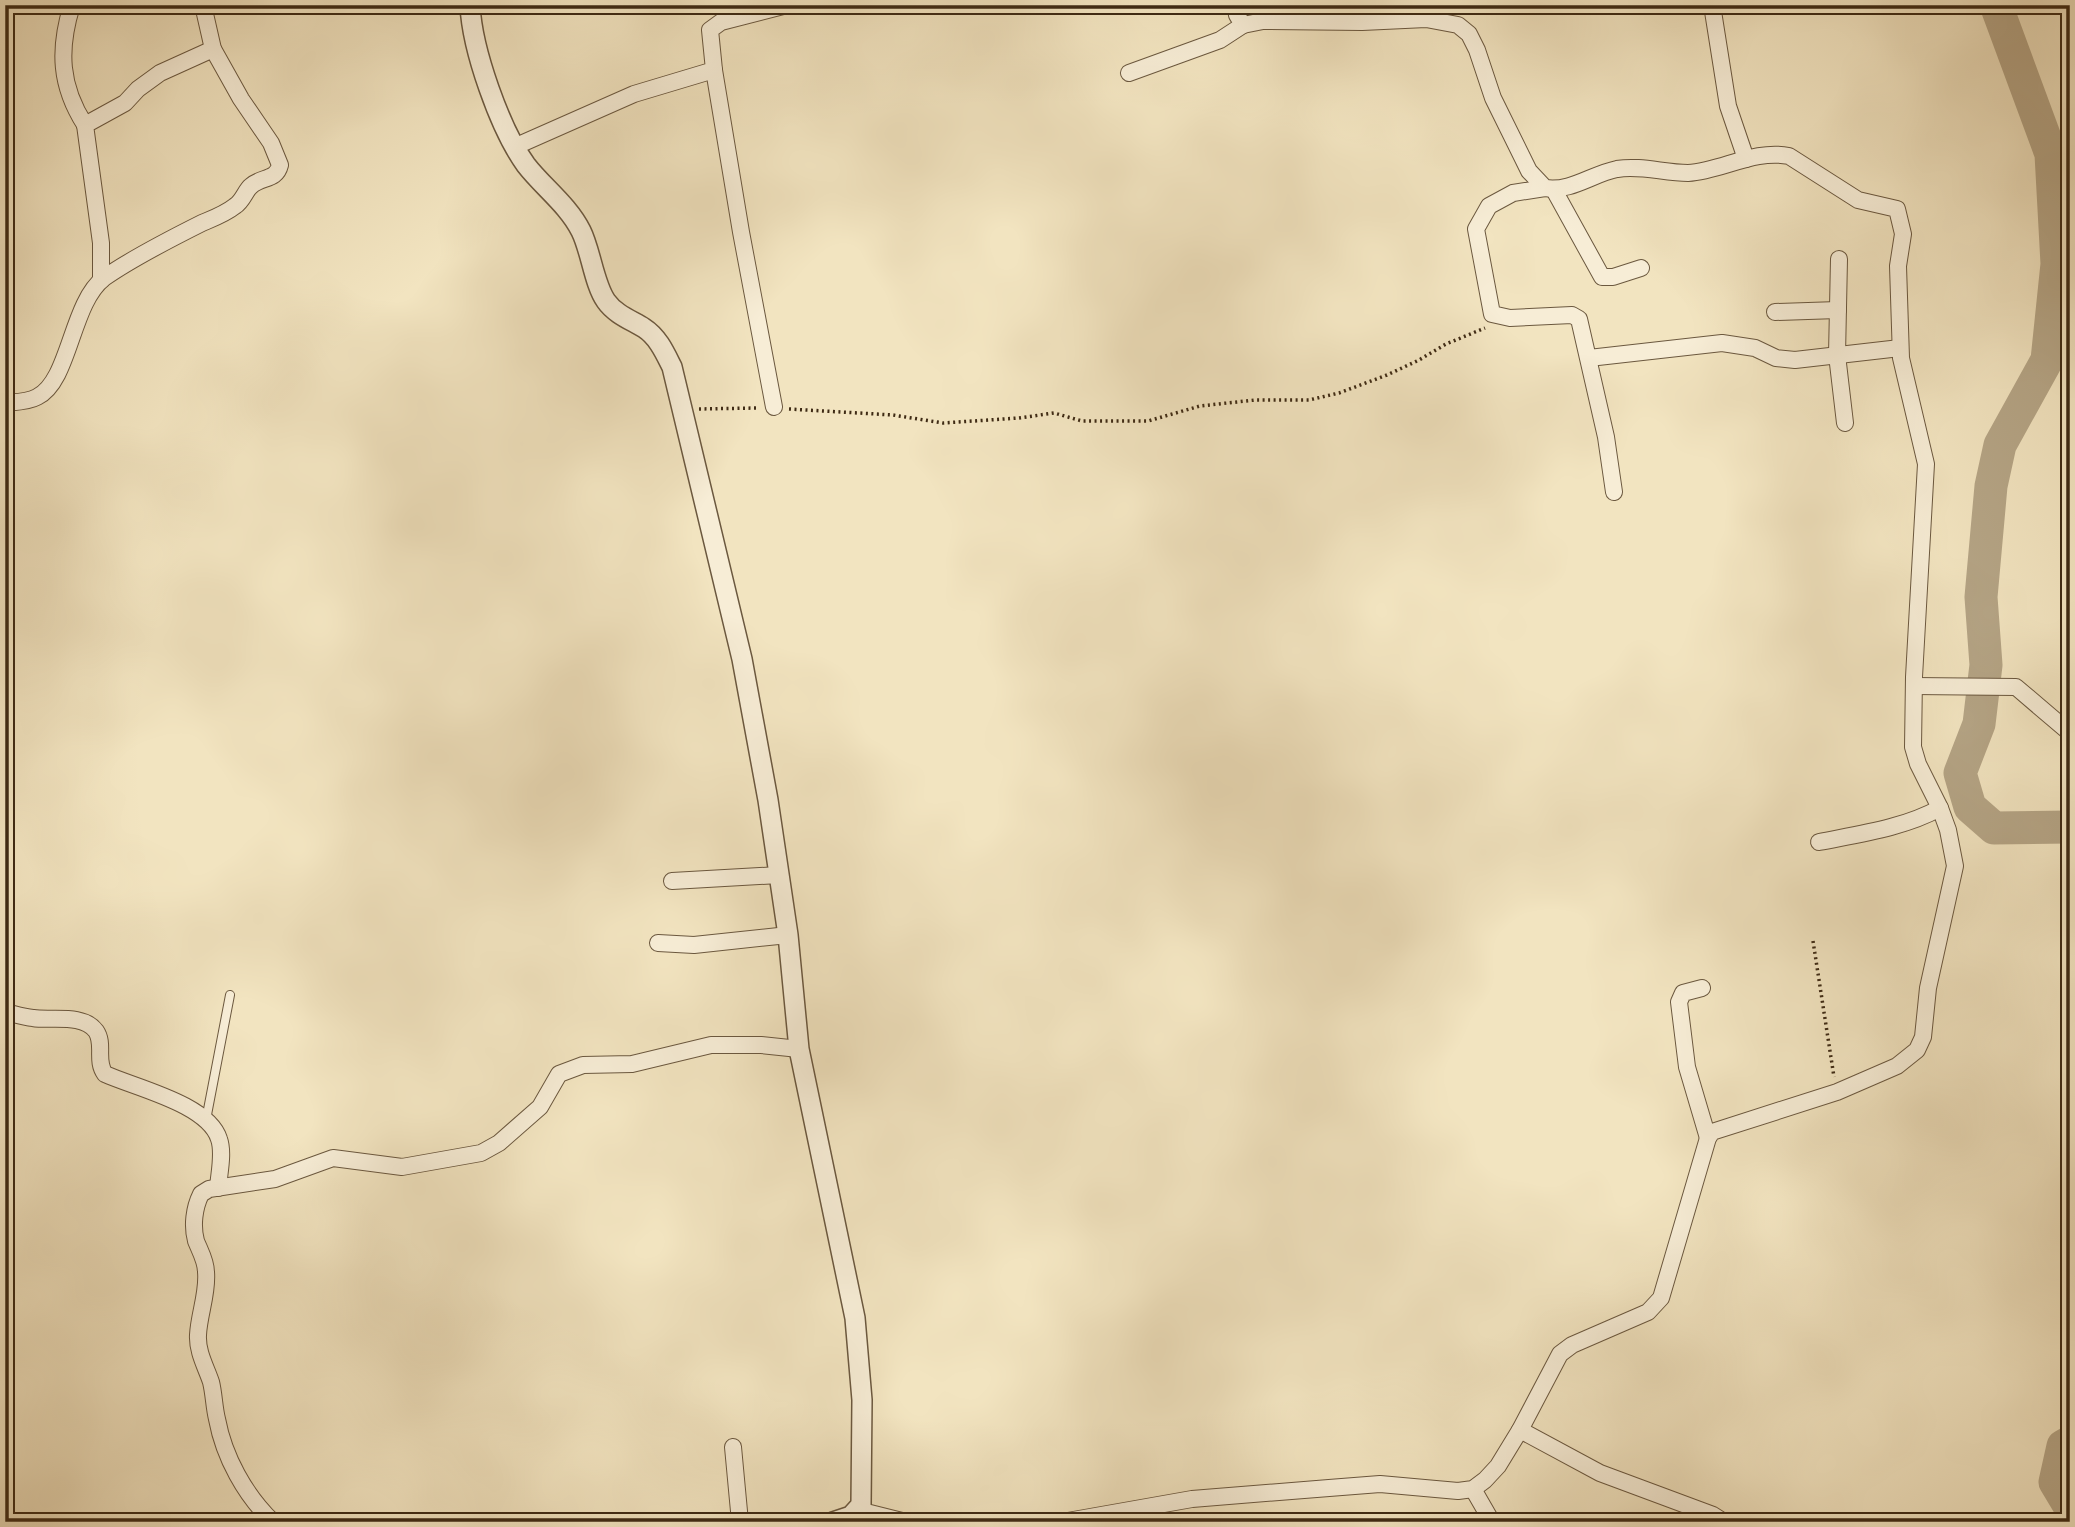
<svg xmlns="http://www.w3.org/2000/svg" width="2075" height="1527" viewBox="0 0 2075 1527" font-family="'Old Standard TT',serif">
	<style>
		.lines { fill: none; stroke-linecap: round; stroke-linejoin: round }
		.river { stroke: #b5a586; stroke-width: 33 }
		.service-casing { stroke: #6b583f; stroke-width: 10 }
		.minor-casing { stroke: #6b583f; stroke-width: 18 }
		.tertiary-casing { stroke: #6b583f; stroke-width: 22 }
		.path { stroke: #3e2a14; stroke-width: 3.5; stroke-dasharray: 2 3.5; stroke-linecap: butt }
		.service { stroke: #f7edd6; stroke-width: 8 }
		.minor { stroke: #f7edd6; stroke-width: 16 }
		.tertiary { stroke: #f7edd6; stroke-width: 19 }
	</style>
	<rect width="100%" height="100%" fill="#f2e4c0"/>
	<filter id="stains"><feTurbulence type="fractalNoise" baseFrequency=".00286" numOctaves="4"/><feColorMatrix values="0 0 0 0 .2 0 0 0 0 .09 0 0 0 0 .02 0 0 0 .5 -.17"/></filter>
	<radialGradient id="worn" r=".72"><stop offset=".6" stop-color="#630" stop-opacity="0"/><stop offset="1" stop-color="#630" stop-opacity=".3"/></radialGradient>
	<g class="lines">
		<g class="river">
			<path d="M1996,5l55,149 6,110 -10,96 -47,85 -9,41 -10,111 5,68 -7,59 -19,49 10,34 24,21 76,-1"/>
			<path d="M2070,1442l-7,4 -8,36 15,25"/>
		</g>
		<defs>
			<path id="service" d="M206,1120l24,-125"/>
			<g id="minor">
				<path d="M72,5c-14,45 -12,81 13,120"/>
				<path d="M1712,5l16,101 18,53"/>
				<path d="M714,70l27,162 33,175"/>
				<path d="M1129,73l91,-33 23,-15"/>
				<path d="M514,147l120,-53 80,-24 -4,-40 11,-8 66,-17"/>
				<path d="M1545,188l-32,5 -24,13 -13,23 16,85 18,4 62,-3 7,4 27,118 8,55"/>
				<path d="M1554,190l48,87h11l28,-9"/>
				<path d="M1839,259l-2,96 8,68"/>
				<path d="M101,280v-37l-16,-118 40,-22 13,-14 22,-16 53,-24"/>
				<path d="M1775,312l63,-2"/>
				<path d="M1589,358l133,-15 33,5 21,10 19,2 105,-12"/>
				<path d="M5,403c10,-1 23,-1 32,-6 33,-16 34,-94 67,-119 27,-19 68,-40 98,-55 12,-5 23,-9 33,-17 8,-5 10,-15 16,-20 11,-10 25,-5 29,-21l-9,-22 -30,-44 -28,-50 -10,-44"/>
				<path d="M1914,686l102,1 54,46"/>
				<path d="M1819,842c40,-8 85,-14 121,-34"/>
				<path d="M672,881l107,-6"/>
				<path d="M658,943l36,2 94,-10"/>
				<path d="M1702,988l-19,5 -4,9 8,65 21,71"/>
				<path d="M5,1012c9,2 18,5 28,6 18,3 50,-5 63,13 9,13 -1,30 9,43 31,14 103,30 114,65 5,14 0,34 -1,49"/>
				<path d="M1520,1430l80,43 113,42 11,7"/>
				<path d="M733,1447l7,75"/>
				<path d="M1473,1489l19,33"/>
				<path d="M858,1510l48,12"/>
				<path d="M273,1522c-28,-27 -49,-65 -56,-103 -3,-12 -3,-25 -6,-37 -5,-15 -14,-30 -13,-47 1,-21 10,-42 8,-63 0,-11 -6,-21 -10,-31 -4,-15 -2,-33 5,-47l8,-5 66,-10 58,-21 69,9 79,-14 18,-10 41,-36 19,-33 24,-9 49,-1 79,-19h50l38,4"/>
				<path d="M1062,1522l130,-23 137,-11 51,-4 78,7 15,-2 12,-9 13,-14 22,-36 40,-76 12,-9 76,-33 13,-14 47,-160 4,-6 125,-40 60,-26 20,-16 6,-13 5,-49 27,-122 -7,-36 -8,-22 -22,-44 -5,-17 1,-70 12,-213 -25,-106 -3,-92 5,-32 -6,-25 -39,-9 -69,-44c-35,-7 -67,15 -101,17 -24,0 -47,-8 -71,-4 -25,5 -46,23 -72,19l-16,-17 -36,-73 -16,-48 -8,-16 -11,-9 -32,-6 -64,3 -99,-1 -20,4 -6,-10 -2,-10"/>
			</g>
			<path id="tertiary" d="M470,5c2,45 30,124 56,160 17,22 42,40 55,66 10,20 13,53 25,70 9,13 25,19 38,27 14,9 21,25 28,39l70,292 26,141 20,135 11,114 56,269 7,82 -1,105 -10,11 -18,6"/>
		</defs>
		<use href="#service" class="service-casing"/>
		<use href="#minor" class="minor-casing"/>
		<use href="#tertiary" class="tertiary-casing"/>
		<g class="path">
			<path d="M699,409l58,-1"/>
			<path d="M789,409l104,6 50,8 76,-5 35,-5 28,8h66l52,-15 55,-6h54l30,-7 48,-18 32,-15 27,-16 39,-16"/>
			<path d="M1813,941l21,136"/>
		</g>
		<use href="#service" class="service"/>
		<use href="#minor" class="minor"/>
		<use href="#tertiary" class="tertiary"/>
	</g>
	<rect width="2075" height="1527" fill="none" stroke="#f2e4c0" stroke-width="28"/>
	<rect x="7" y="7" width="2061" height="1513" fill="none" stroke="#3e2a14" stroke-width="3.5"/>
	<rect x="14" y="14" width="2047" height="1499" fill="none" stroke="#3e2a14" stroke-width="2"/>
	<rect width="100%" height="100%" filter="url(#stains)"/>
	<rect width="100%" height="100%" fill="url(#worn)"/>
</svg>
